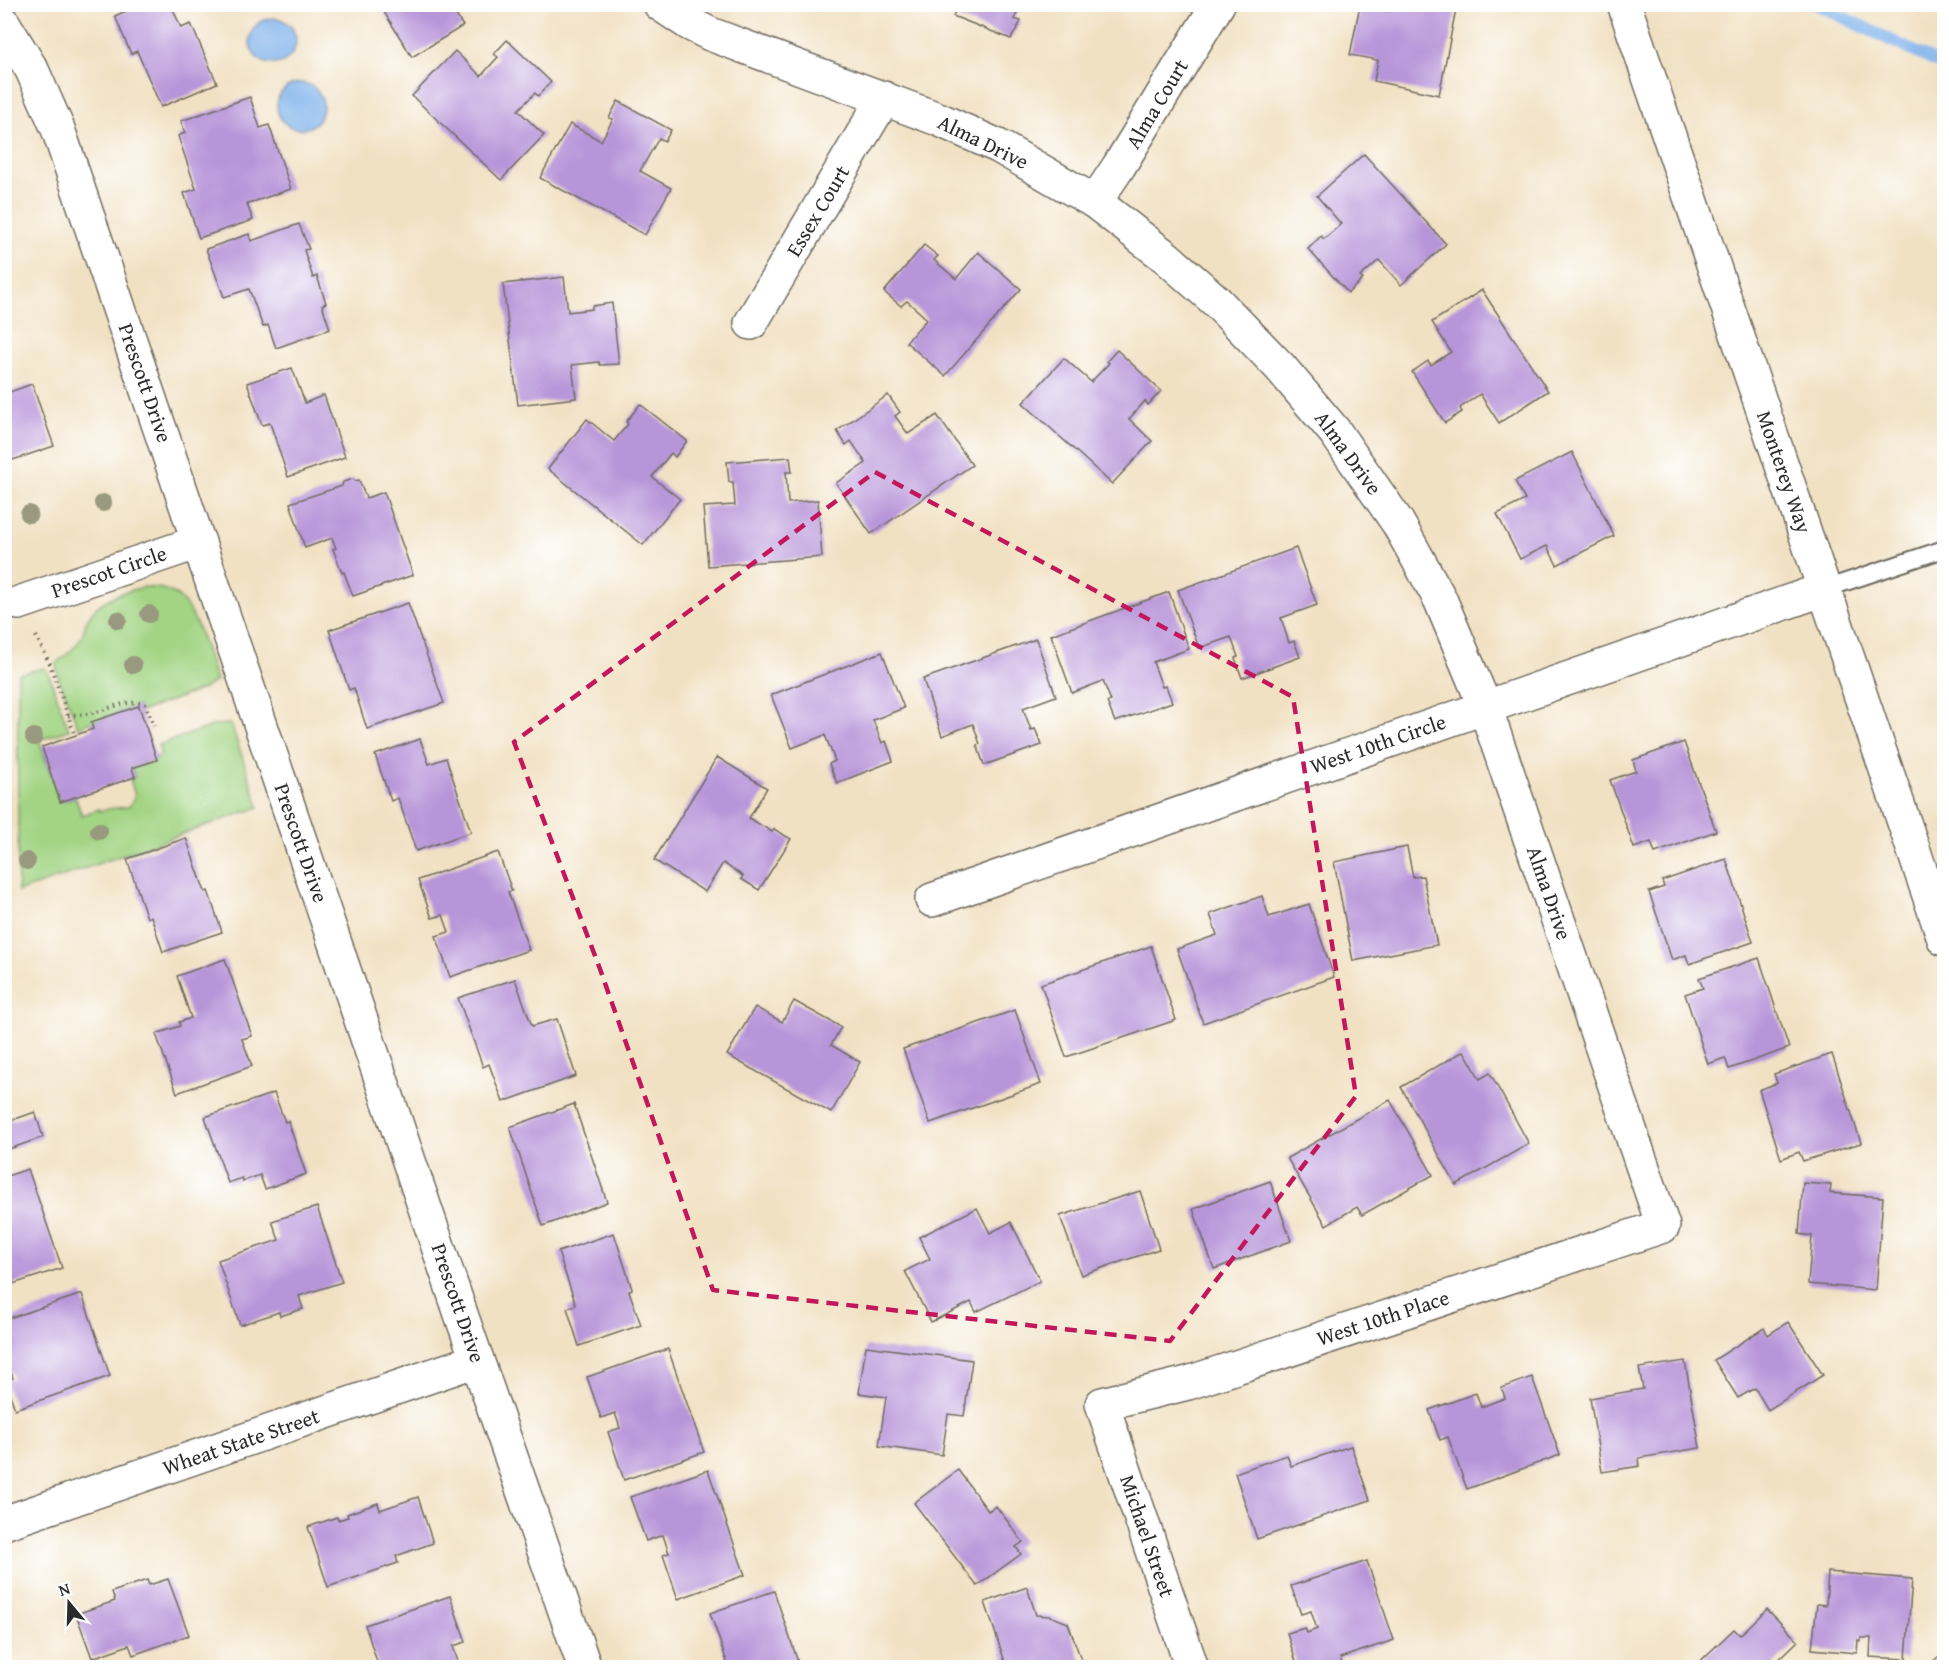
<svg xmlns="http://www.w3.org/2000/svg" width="1949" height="1672" viewBox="0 0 1949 1672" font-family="'Gentium Book Plus',serif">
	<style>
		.green { fill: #a2d483; stroke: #668057; stroke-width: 1.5 }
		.water { fill: #7db1ea; stroke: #546e8a; stroke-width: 1.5 }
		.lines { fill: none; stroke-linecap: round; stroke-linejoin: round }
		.stream { stroke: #7db1ea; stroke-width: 12 }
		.building { fill: #b795d9 }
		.service-casing { stroke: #706b60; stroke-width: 20 }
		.minor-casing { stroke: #706b60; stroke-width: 36 }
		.tertiary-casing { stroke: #706b60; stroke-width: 36 }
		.path { stroke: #706b60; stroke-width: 4; stroke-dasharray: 1.5 4.5; stroke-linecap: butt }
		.service { stroke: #fff; stroke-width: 16 }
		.minor { stroke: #fff; stroke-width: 33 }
		.tertiary { stroke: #fff; stroke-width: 33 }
		.tree { fill: #98997e }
		.marked { fill: none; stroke: #c2185b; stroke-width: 4.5; stroke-dasharray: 12 8; stroke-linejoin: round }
		.labels { text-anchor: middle; stroke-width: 5; stroke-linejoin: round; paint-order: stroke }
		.street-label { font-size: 21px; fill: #2b2b2b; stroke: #fff }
	</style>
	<rect width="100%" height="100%" fill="#fff"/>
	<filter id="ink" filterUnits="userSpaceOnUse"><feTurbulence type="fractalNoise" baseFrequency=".0167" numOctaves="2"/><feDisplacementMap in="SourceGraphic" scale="12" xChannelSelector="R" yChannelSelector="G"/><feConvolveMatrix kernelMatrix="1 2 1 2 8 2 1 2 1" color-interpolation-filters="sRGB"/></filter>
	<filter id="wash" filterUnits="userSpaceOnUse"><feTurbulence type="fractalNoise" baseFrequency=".008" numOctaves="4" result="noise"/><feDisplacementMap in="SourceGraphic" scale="24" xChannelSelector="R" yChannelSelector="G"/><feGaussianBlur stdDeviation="1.35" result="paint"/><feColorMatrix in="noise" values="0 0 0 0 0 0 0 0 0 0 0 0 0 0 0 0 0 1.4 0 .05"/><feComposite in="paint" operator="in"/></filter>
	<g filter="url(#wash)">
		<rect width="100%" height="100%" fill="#f1e1c3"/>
		<g class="green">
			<path d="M144,587c11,1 23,1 32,8 22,16 31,61 40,86l-13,8 -63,23 -2,-6 -60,21 -20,-52 -2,-12c10,-7 20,-16 26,-27 2,-6 3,-12 6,-18 12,-20 35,-26 56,-31z"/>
			<path d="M44,668l4,4 21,58 -30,10 21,62 15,-5 7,18 17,-6 1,2c11,-4 19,-2 30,-5l5,-11 -5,-16 5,-2 -3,-9 25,-8 -1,-3 5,-2 -3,-10 57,-20 16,-1 28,83 -241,85v-218z"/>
		</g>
		<g class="water">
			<circle cx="273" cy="41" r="23"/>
			<circle cx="300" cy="106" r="23"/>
		</g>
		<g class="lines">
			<path class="stream" d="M1816,4l128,62"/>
		</g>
		<g id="blocks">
			<g class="building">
				<path d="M141,4h30l10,24 10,-4 26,59 -56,24 -24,-56 -6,3 -16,-38z"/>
				<path d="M379,4h70l14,22 -51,31z"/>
				<path d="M958,4h64l-8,15 7,2 -10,18 -58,-23z"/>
				<path d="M1390,4h67l-18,91 -65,-14 4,-21 -28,-5 10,-50 29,6z"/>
				<path d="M507,40l44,42 -13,14 -3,-3 -17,17 26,25 -43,45 -89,-84 43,-45 26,25 17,-19 -4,-3z"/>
				<path d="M250,97l10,31 9,-3 22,64 -44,15 6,16 -54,18 -15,-45 12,-4 -18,-53 7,-3 -4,-12z"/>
				<path d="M618,101l53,29 -6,11 -6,-3 -19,33 31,17 -26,47 -105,-57 30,-54 31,17 12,-22 -4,-1z"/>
				<path d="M1364,154l82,90 -45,41 -22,-25 -19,17 3,2 -15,14 -40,-44 13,-13 3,3 17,-15 -24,-28z"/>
				<path d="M299,224l10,25 -5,1 9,28 4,-2 9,27 -4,2 8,24 -54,19 -8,-23 -5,2 -14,-38 -25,8 -18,-48 43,-15 2,7z"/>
				<path d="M924,245l14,11 -4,4 22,19 22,-27 43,37 -76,87 -39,-34 21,-23 -20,-18 -6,5 -17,-14z"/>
				<path d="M564,277l4,35 24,-3v-3l20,-3 7,61 -19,1 -1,-3 -27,3 4,33 -58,7 -15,-121z"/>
				<path d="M1482,290l66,101 -49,32 -19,-29 -20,14 2,4 -17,11 -33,-51 16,-11 3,4 20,-13 -19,-30z"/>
				<path d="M1117,350l44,41 -13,14 -3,-4 -16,18 23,22 -40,43 -89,-81 41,-45 27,24 18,-19 -2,-2z"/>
				<path d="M292,368l13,35 19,-8 21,62 -57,20 -18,-54 -8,2 -15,-42z"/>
				<path d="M32,384l22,62 -50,17v-69z"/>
				<path d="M888,395l12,17 -5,4 13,18 29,-19 35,50 -101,69 -35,-51 30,-20 -15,-22 -5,4 -9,-14z"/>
				<path d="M640,404l47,37 -12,16 -4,-4 -19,24 28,22 -37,46 -95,-76 39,-50 27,22 14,-17 -2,-2z"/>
				<path d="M1572,452l42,84 -57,29 -10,-19 -27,13 -23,-45 28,-14 -10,-19z"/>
				<path d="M790,457l2,15h-6l2,31 30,-3 4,57 -114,9 -5,-59 32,-2 -2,-23h-4l-2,-20z"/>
				<path d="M353,479l3,2 3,-1 7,18 18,-6 29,83 -60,21 -9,-24 -2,1 -9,-24 3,-1 -4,-10 -27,10 -15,-45 52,-17 1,-4z"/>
				<path d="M1296,548l21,57 -36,13 8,25 5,-2 6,16 -58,21 -7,-20 3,-1 -7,-20 -32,11 -21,-58z"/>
				<path d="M1169,592l20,57 -36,13 9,25 4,-1 6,16 -57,20 -8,-20 4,-1 -8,-20 -31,12 -21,-58z"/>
				<path d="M408,603l36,100 -77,26 -13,-41 -5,2 -20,-60z"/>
				<path d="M1036,639l20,57 -33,12 8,22 4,-1 7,16 -58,20 -7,-20 3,-1 -7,-20 -31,12 -19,-57z"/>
				<path d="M882,652l22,56 -31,12 9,23 4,-2 7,20 -56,22 -8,-19 6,-3 -10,-26 -33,13 -21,-53z"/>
				<path d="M139,706l18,54 -25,8 3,9 -75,25 -18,-55 51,-18 -2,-7z"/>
				<path d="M420,739l9,25 17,-6 25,74 -55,19 -18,-53 -7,3 -16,-46z"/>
				<path d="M1684,742l32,89 -61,22 -4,-11 -17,6 -24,-68 26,-9 -3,-11z"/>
				<path d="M717,757l50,31 -18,30 23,14 2,-3 17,10 -32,51 -18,-11 2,-3 -20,-13 -18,29 -51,-32z"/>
				<path d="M186,838l19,54 3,-1 14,41 -59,20 -12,-36 -4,2 -20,-59z"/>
				<path d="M1407,847l6,30 10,-1 14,69 -84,16 -19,-99z"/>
				<path d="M498,852l14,39 -4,1 21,58 -79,27 -14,-41 13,-4 -6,-17 -11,3 -14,-38z"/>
				<path d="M1726,859l27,83 -64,22 -3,-9 -14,5 -23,-68 15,-5 -2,-6z"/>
				<path d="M1262,896l7,21 40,-13 25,73 -131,46 -26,-74 40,-14 -7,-21z"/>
				<path d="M1151,946l25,74 -110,37 -25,-73z"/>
				<path d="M1759,958l30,90 -60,21 -4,-11 -17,6 -23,-70 18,-6 -4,-10z"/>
				<path d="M225,959l27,77 -10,3 10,27 -75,27 -21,-59 24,-8 -1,-4 12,-4 -14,-42z"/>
				<path d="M515,979l17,47 25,-7 19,57 -73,26 -14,-38 -6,3 -25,-69z"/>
				<path d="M794,1001l47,26 -10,18 29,17 -29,51 -104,-58 28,-48 27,15z"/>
				<path d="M1015,1010l26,74 -111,39 -27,-74z"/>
				<path d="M1464,1051l16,28 10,-6 39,71 -73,41 -55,-98z"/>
				<path d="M1832,1054l29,89 -58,18 -4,-9 -18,7 -22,-69 18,-7 -3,-9z"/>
				<path d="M274,1093l11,29 3,-1 18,53 -41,15 -5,-14 -17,6 -1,-3 -14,5 -23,-66z"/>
				<path d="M1390,1100l43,75 -71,40 -5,-8 -31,18 -39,-67z"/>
				<path d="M4,1104l6,17 25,-9 8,25 -39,14z"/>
				<path d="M574,1104l33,98 -64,24 -33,-99z"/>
				<path d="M28,1169l34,99 -58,19v-110z"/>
				<path d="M1270,1181l21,60 -77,28 -21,-60z"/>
				<path d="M1803,1183l28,2 -1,8 53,4 -7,93 -68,-6 4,-48 -13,-2z"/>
				<path d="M1140,1191l19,58 -78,26 -21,-59z"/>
				<path d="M317,1207l25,75 -43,14 4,13 -23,7 -1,-4 -39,13 -22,-65 61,-20 -7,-19z"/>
				<path d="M977,1208l13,25 21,-11 29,59 -64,31 -5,-10 -40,20 -26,-51 25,-12 -11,-22z"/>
				<path d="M614,1233l18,56 -3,2 12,34 -62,21 -12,-38 9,-3 -18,-53z"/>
				<path d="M82,1294l28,82 -95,33 -10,-28 8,-3 -4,-12 -5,1v-47z"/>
				<path d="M1788,1322l35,53 -55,35 -13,-22 -17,10 -24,-38 50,-32 4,7z"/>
				<path d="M866,1346l106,14 -8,56 -16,-2 -6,41 -63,-9 7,-49 -27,-4z"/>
				<path d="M668,1349l36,103 -80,28 -16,-48 12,-4 -5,-15 -14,5 -14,-41z"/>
				<path d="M1685,1361l15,87 -61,10 1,8 -38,6 -12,-74 53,-9 -4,-21z"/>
				<path d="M1532,1377l28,78 -93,34 -19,-52 -8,3 -11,-30 47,-17 5,14 24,-9 -3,-10z"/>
				<path d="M1351,1446l19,54 -113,39 -22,-66 52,-18 4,11z"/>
				<path d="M708,1470l37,105 -67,24 -15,-44 6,-2 -6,-18 -17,6 -16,-44z"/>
				<path d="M958,1470l30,41 8,-5 27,36 -7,5 5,7 -44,32 -63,-83z"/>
				<path d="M418,1497l15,46 -37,13 2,7 -70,24 -20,-60 29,-10 1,3 10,-3 -1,-3 31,-11 2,7z"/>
				<path d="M1367,1561l27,79 -54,18 3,8 -6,2h-39l-11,-35 18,-5 2,5 10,-4 -6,-18 -10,3 -10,-28z"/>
				<path d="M1828,1572l84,7 -6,80 -36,-2 1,-19h-10v3l-3,-1 -1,13 -45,-4 5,-45 9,1z"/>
				<path d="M168,1579l21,56 -56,20 -4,-10 -37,13 -16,-44 39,-13 -3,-9 35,-12 2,5z"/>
				<path d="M1027,1587l9,28 14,1 18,7 15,42 -8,3h-68l-22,-66z"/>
				<path d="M774,1591l26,77h-71l-19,-55z"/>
				<path d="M450,1596l16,46 -13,4 7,22h-81l-14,-43z"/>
				<path d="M1767,1609l31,32 -28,27h-77l41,-39 6,6z"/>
				<path d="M1944,1652v16h-9l-4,-5z"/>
			</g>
		</g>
	</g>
	<g filter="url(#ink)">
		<use href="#blocks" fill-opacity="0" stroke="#706b60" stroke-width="1.5"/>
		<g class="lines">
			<defs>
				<path id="service" d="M1825,589l119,-40"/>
				<g id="minor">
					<path d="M660,4l30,20 20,10 228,85 60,27 97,56 71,55 50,44 64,66 55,65 63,91 42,76 45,108 178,519 -475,157 -86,21 90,264"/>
					<path d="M4,24l28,46 26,59 404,1188 123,351"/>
					<path d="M1095,202l24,-36 99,-162"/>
					<path d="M751,323l133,-225"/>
					<path d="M19,603l180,-61"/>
					<path d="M932,900l893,-311"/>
					<path d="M4,1523l473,-163"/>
				</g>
				<path id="tertiary" d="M1624,4l320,935"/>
			</defs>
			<use href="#service" class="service-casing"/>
			<use href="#minor" class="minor-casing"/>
			<use href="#tertiary" class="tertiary-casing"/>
			<g class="path">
				<path d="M36,636l14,28 25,72"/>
				<path d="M68,716c8,-2 16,-1 24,-3 18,-4 35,-14 53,-9l9,22"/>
			</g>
			<use href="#service" class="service"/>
			<use href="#minor" class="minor"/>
			<use href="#tertiary" class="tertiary"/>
		</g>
		<g class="tree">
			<circle cx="103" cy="503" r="9"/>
			<circle cx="29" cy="514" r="9"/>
			<circle cx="149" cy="614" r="9"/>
			<circle cx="118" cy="620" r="9"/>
			<circle cx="133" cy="665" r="9"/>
			<circle cx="34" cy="737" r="9"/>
			<circle cx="99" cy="831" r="9"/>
			<circle cx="27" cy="861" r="9"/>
		</g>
	</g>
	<path class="marked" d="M875,472l418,225 63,399 -186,245 -457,-51 -113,-321 -86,-227z"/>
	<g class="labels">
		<g class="street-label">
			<text transform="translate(1157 104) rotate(-59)" y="7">Alma Court</text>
			<text transform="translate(983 142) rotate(26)" y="7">Alma Drive</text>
			<text transform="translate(818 211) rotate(-59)" y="7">Essex Court</text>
			<text transform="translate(145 383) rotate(71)" y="7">Prescott Drive</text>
			<text transform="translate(1348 453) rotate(54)" y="7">Alma Drive</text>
			<text transform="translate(1784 472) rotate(71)" y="7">Monterey Way</text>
			<text transform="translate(109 572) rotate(-19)" y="7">Prescot Circle</text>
			<text transform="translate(1378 744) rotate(-19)" y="7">West 10th Circle</text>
			<text transform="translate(301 843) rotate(71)" y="7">Prescott Drive</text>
			<text transform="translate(1549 893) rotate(71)" y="7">Alma Drive</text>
			<text transform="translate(458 1303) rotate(71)" y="7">Prescott Drive</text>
			<text transform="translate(1383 1318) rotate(-18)" y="7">West 10th Place</text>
			<text transform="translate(241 1442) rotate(-19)" y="7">Wheat State Street</text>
			<text transform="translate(1147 1536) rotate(71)" y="7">Michael Street</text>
		</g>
	</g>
	<rect width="1949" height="1672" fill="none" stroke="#fff" stroke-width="24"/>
	<g transform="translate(69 1603) rotate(341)" stroke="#ffffff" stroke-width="4.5" paint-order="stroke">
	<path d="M0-4.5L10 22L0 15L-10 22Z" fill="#2b2b2b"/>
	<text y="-9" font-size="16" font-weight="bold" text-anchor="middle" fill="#2b2b2b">N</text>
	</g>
</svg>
